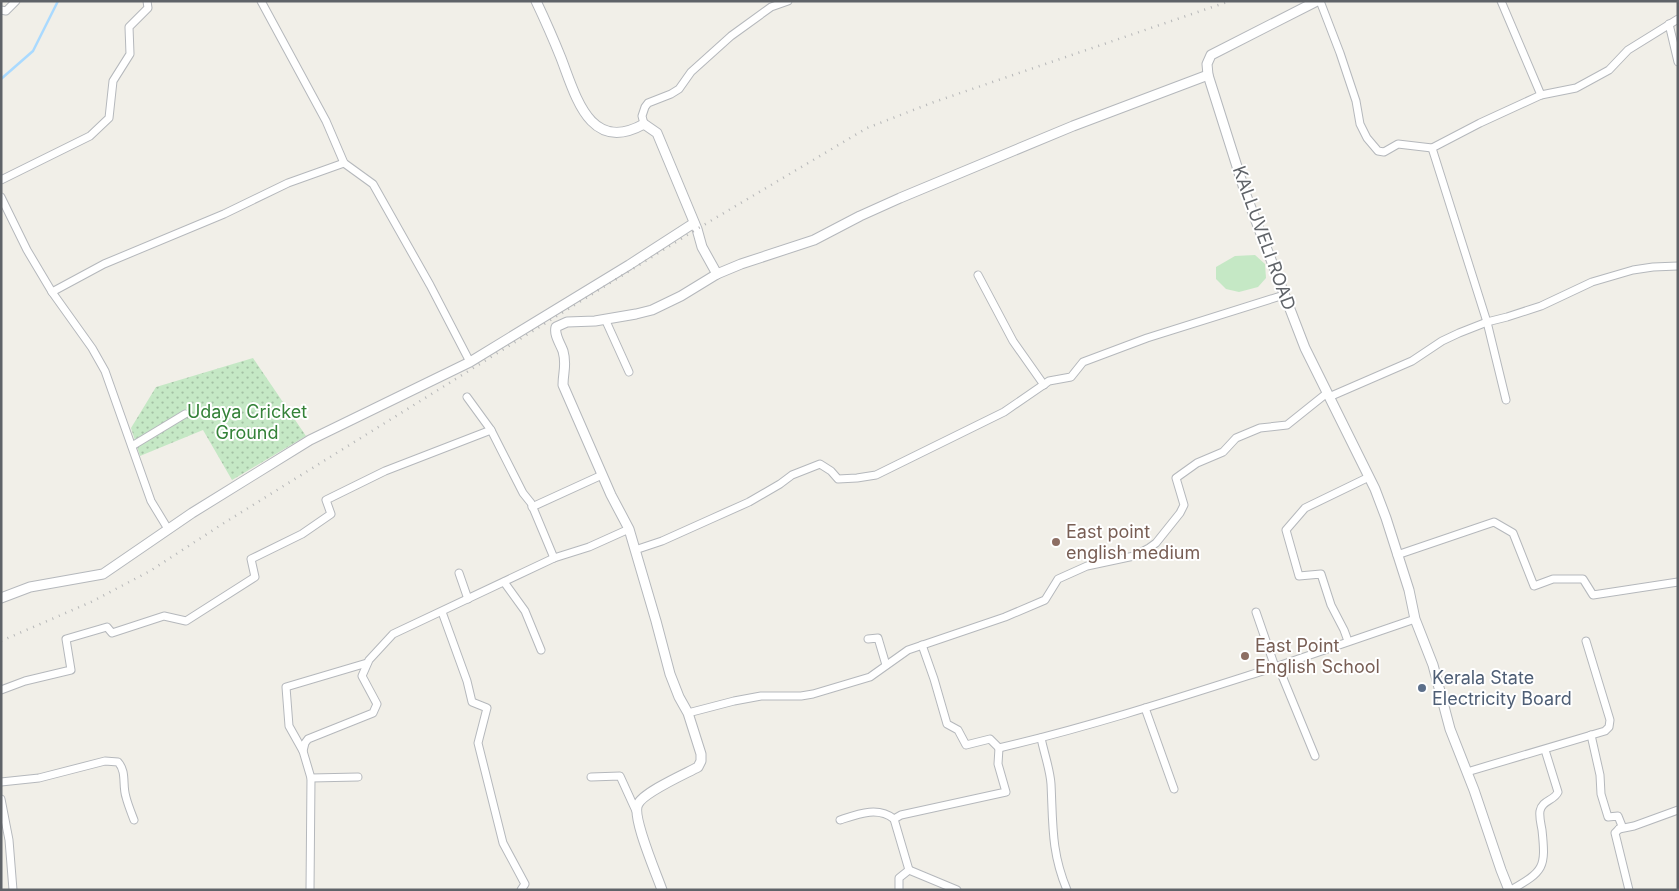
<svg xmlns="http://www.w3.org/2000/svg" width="1679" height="891" viewBox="0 0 1679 891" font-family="Inter,sans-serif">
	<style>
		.grass { fill: #c5e8c5 }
		.park { fill: url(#park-dots) }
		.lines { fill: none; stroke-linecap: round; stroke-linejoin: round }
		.stream { stroke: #aadaff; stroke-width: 2.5 }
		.minor-casing { stroke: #b5b8bc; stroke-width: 9 }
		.tertiary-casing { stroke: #b5b8bc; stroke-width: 11 }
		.minor { stroke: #fff; stroke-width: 7 }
		.tertiary { stroke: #fff; stroke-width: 9 }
		.rail { stroke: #b6b7b8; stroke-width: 2.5; stroke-dasharray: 1 6; stroke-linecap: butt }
		.education-dot { fill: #8d6e63; stroke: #fff; stroke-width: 2 }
		.service-dot { fill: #5c6f8a; stroke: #fff; stroke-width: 2 }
		.labels { text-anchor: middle; stroke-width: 4; stroke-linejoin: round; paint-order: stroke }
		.street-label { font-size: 18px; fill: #5f6368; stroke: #fff }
		.park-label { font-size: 18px; fill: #348238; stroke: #fff }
		.education-label { font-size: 18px; fill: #785e54; stroke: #fff; text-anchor: start }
		.service-label { font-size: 18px; fill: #4e5e75; stroke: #fff; text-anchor: start }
	</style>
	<defs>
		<pattern id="park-dots" width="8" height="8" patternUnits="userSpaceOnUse" patternTransform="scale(1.25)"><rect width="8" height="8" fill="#c5e8c5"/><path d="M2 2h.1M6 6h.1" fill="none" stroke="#a3c0a4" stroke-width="1.8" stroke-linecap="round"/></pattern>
	</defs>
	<rect width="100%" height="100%" fill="#f1efe8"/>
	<path class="grass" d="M1255,255l10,9 1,14 -8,9 -19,5 -13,-3 -10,-10v-12l19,-11z"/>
	<path class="park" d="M253,358l53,78 -74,44 -29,-50 -63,26 -9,-28 25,-41z"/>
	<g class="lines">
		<path class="stream" d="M1,79l32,-28 25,-50"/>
		<defs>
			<g id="minor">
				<path d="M261,1l65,120 18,42 29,21 57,101 40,77"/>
				<path d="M1320,1l20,52 16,48 4,23 7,14 11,13 6,1 14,-8 34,4"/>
				<path d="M1501,1l40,94"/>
				<path d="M1,10l5,1 10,-10"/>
				<path d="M1669,24l9,38"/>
				<path d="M644,124l-2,-8 3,-9 3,-4 23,-9 8,-5 12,-17 40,-36 40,-29 17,-6"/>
				<path d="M1,180l89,-44 19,-18 4,-37 17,-27 -1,-27 19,-19 -1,-7"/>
				<path d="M1,197l26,53 25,42 40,56 13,23 46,130 17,28"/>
				<path d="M978,275l35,66 31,44"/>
				<path d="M52,292l52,-28 120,-50 64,-31 56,-20"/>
				<path d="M605,319l24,53"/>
				<path d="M467,397l24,33 32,63 8,10 23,55"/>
				<path d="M1329,397l83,-36 30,-20 17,-8 28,-11 20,-5 34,-11 51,-24 41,-12 20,-3 25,-1"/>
				<path d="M1506,400l-19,-78 -55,-174 48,-25 61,-28 35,-7 33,-18 19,-20 50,-31"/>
				<path d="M132,446l53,-32"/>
				<path d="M532,507l70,-32"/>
				<path d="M635,550l27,-9 49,-22 38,-17 31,-18 12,-9 28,-11 11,7 7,8 19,-1 19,-3 128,-63 45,-31 22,-4 12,-15 64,-24 137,-43"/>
				<path d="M1397,555l97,-33 19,11 21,53 19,-7h30l10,16 85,-13"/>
				<path d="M459,573l9,26"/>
				<path d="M504,582l21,29 16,39"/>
				<path d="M442,612l25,69 5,21 15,6 -9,35 25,100 22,41 -4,6"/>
				<path d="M1256,612l19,55 3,-1 37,90"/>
				<path d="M868,639l10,-1 8,27"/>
				<path d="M1348,641l-4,-11 -13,-25 -10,-31 -22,2 -13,-46 19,-22 64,-31"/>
				<path d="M922,645l12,34 13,45 11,6 8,15 24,-6 9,9"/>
				<path d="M1278,666l137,-47"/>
				<path d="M1,690l24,-9 46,-11 -5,-31 41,-12 5,6 52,-17 22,5 69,-44 -4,-18 51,-25 29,-20 -5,-14 59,-29 106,-41"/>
				<path d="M1145,708l29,81"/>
				<path d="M688,713l46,-12 27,-5h40l12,-2 57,-17 38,-27 97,-33 40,-17 13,-21 29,-13 47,-10 15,-8 7,-5 24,-30 4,-8 -8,-27 21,-15 26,-11 13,-14 24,-10 27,-3 40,-32"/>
				<path d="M1591,735l9,40 1,19 7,23 10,-1 4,10 -7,7 14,57"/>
				<path d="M1041,738c3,15 9,31 10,46 2,39 0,68 16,106"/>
				<path d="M999,748c94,-22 185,-52 276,-81"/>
				<path d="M303,751l-14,-25 -3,-39 81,-24"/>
				<path d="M1467,772l138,-41 4,-4 1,-7 -24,-79"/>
				<path d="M591,777l29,-1 16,35"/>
				<path d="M311,778l47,-1"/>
				<path d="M1,782l38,-4 66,-17 13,1c9,10 4,23 8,35 2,8 5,15 8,23"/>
				<path d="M1,799l8,41 4,50"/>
				<path d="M840,820c18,-6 38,-14 54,-1"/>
				<path d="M1619,829l15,-3 44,-16"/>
				<path d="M909,870l48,20"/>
				<path d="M310,890l1,-112 -8,-27 2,-8 3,-4 65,-26 4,-9 -15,-28 7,-16 24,-26 161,-76 35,-11 40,-18"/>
				<path d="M899,890v-12l10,-8 -15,-51 7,-4 105,-23 -8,-28 1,-16"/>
				<path d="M1511,890c33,-19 35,-22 31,-60 -1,-6 -3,-13 -2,-19 2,-11 14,-10 18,-19l-13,-42"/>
			</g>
			<g id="tertiary">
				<path d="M536,1c9,19 17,37 25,57 15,39 29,96 83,66l13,9 40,96 5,18 15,27"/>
				<path d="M1317,1l-106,54 -4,9 1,11 38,120 59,153 70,141 11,29 23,72 6,29 18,46 17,64 24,61 27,80 8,20"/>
				<path d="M1,598l29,-11 73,-13 89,-61 118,-73 160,-78 159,-97 65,-42"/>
				<path d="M662,890c-5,-15 -31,-74 -24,-86 6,-12 47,-30 60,-37l3,-6v-7l-13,-41 -9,-16 -9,-23 -14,-53 -27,-92 -18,-34 -48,-110c0,-13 4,-20 0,-34 -3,-8 -9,-16 -7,-24l11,-5 28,-1 41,-7 16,-4 29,-14 36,-22 24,-10 73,-24 46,-24 40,-18 173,-72 135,-51"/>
			</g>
		</defs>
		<use href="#minor" class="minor-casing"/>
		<use href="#tertiary" class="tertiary-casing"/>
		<use href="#minor" class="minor"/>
		<use href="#tertiary" class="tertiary"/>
		<path class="rail" d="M1,641l90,-39 59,-31 74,-48 473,-294 170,-101 67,-26 296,-101"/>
	</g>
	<g class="education-dot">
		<circle cx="1056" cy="542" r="5"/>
		<circle cx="1245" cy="656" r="5"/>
	</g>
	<circle class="service-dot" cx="1422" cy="688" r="5"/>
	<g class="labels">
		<g class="street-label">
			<text transform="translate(1264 238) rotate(70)" y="6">KALLUVELI ROAD</text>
		</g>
		<g class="park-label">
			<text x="247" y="418">Udaya Cricket<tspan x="247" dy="21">Ground</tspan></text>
		</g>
		<g class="education-label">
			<text x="1066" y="538">East point<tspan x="1066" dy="21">english medium</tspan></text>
			<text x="1255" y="652">East Point<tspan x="1255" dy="21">English School</tspan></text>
		</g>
		<g class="service-label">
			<text x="1432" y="684">Kerala State<tspan x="1432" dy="21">Electricity Board</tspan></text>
		</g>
	</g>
	<rect width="1679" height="891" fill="none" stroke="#5f6368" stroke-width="5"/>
</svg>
